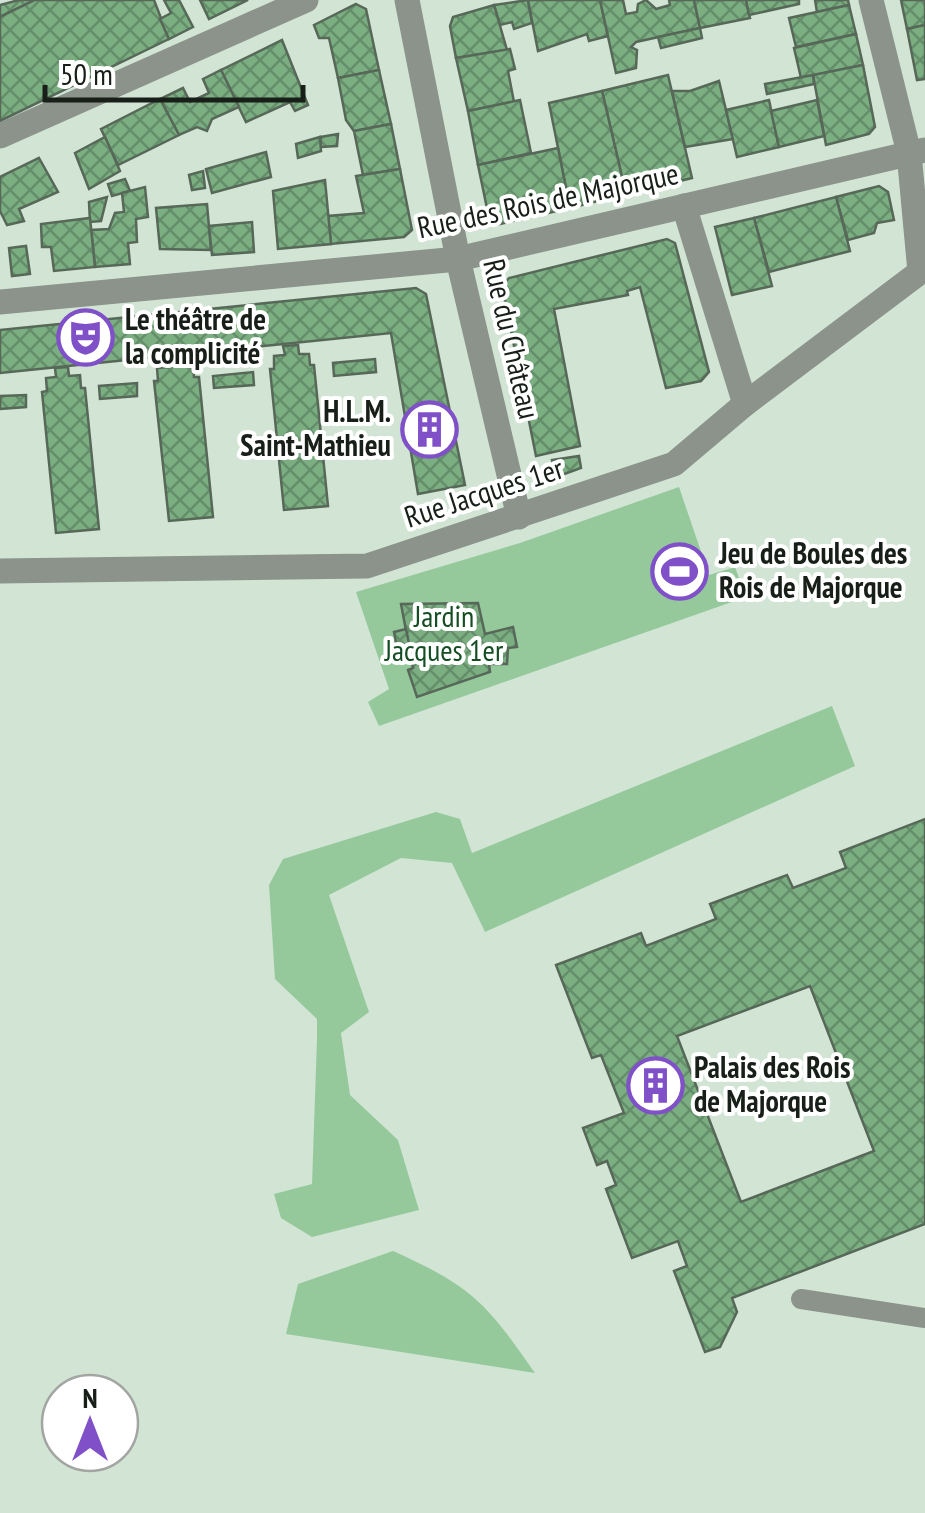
<svg xmlns="http://www.w3.org/2000/svg" width="925" height="1513" viewBox="0 0 925 1513" font-family="'PT Sans Narrow',sans-serif">
	<style>
		.green { fill: #95c99c }
		.building { fill: url(#building-cross-hatch); stroke: #576859; stroke-width: 2.5; fill-rule: evenodd }
		.lines { fill: none; stroke-linecap: round; stroke-linejoin: round }
		.lane { stroke: #8b938b; stroke-width: 20 }
		.street { stroke: #8b938b; stroke-width: 25 }
		.labels { text-anchor: middle; stroke-width: 8; stroke-linejoin: round; paint-order: stroke }
		.street-label { font-size: 30px; fill: #181f19; stroke: #fff }
		.poi-label { font-size: 30px; font-weight: bold; fill: #181f19; stroke: #fff; text-anchor: start }
		.park-label { font-size: 30px; fill: #144e23; stroke: #fff }
	</style>
	<defs>
		<pattern id="building-cross-hatch" width="8" height="8" patternUnits="userSpaceOnUse" patternTransform="scale(2.5)"><rect width="8" height="8" fill="#7baf82"/><path d="M0 0l8 8M0 8l8-8" fill="none" stroke="#648e6a"/></pattern>
	</defs>
	<rect width="100%" height="100%" fill="#d2e5d4"/>
	<g class="green">
		<path d="M679,487l30,88 26,-8 11,30 -367,129 -11,-24 21,-13 -33,-97 164,-49z"/>
		<path d="M832,706l23,60 -370,166 -33,-69 -51,-5 -72,37 40,117 -28,21 9,62 48,45 21,70 -107,27 -31,-19 -7,-24 38,-10 5,-145v-20l-42,-40 -6,-94 14,-26 153,-47 24,7 12,34z"/>
		<path d="M393,1251c80,36 93,52 142,122l-249,-39 12,-50z"/>
	</g>
	<g class="building">
		<path d="M19,0h16l-35,17v-12z"/>
		<path d="M35,0h119l15,39 -169,82v-104z"/>
		<path d="M164,0h15l14,27 -24,12 -9,-20 11,-6z"/>
		<path d="M200,0h48l-39,19z"/>
		<path d="M528,0l4,23 -18,6 -2,-7 -12,3 -6,-20z"/>
		<path d="M528,0h72l8,36 -19,5 -2,-7 -49,17z"/>
		<path d="M600,0h23l3,14 11,-2 1,-8 8,-4 10,9 14,-4 -1,-5h25l6,28 -64,14 -5,5 6,3 -1,18 -20,5z"/>
		<path d="M694,0h52l4,18 -50,10z"/>
		<path d="M746,0h53v4l-50,11z"/>
		<path d="M815,0h33l1,5 -32,7z"/>
		<path d="M901,0h24v25l-18,4z"/>
		<path d="M356,4l10,5 13,61 -41,8 -9,-40h-10l-5,-13z"/>
		<path d="M494,5l13,45 -51,8 -6,-32 3,-9z"/>
		<path d="M849,5l7,29 -60,13 -7,-29z"/>
		<path d="M925,25v54l-8,1 -10,-51z"/>
		<path d="M700,28l2,10 -41,10 -3,-11z"/>
		<path d="M856,34l7,31 -62,13 -7,-30z"/>
		<path d="M282,40l26,65 -13,6 -5,-9 -44,20 -25,-52z"/>
		<path d="M510,49l5,20 -7,2 6,31 -46,9 -12,-53z"/>
		<path d="M863,65l12,62 -6,7 -43,11 -13,-70z"/>
		<path d="M221,70l18,37 -27,12 -5,12 -10,-4 -18,8 -19,-36 23,-11 7,14 19,-9 -6,-14z"/>
		<path d="M379,70l12,54 -37,7 -8,-11 -8,-42z"/>
		<path d="M668,75l24,103 -66,16 -24,-103z"/>
		<path d="M813,75l1,9 -47,10 -2,-10z"/>
		<path d="M719,81l14,58 -48,8 -13,-56h18z"/>
		<path d="M602,91l24,103 -56,14 -21,-105z"/>
		<path d="M160,99l19,36 -61,30 -17,-36z"/>
		<path d="M520,100l11,53 -53,12 -10,-54z"/>
		<path d="M769,100l10,47 -42,10 -11,-47z"/>
		<path d="M817,100l7,36 -45,11 -8,-36z"/>
		<path d="M391,124l9,45 -37,6 -9,-44z"/>
		<path d="M338,134l-1,12 -16,1 -1,-10z"/>
		<path d="M105,137l15,34 -31,18 -14,-36z"/>
		<path d="M320,137l1,14 -23,7 -2,-14z"/>
		<path d="M558,148l12,60 -74,17 -7,-7 -11,-53z"/>
		<path d="M266,152l5,25 -59,16 -6,-24z"/>
		<path d="M39,158l19,34 -39,17 5,12 -17,4 -7,-14v-34z"/>
		<path d="M400,169l12,61 -8,7 -73,7 -3,-28 36,-3 -8,-37z"/>
		<path d="M203,171l2,17 -13,2 -3,-15z"/>
		<path d="M125,179l5,12 -18,5 -4,-12z"/>
		<path d="M325,180l6,64 -53,5 -5,-58z"/>
		<path d="M879,186l9,6 6,28 -17,3 -3,10 -26,7 -12,-43z"/>
		<path d="M145,187l3,30 -12,2 1,23 -9,1 2,21 -35,3 -4,-37 18,-1 6,-16 9,-1 -2,-19z"/>
		<path d="M107,197l-6,24 -11,1 -1,-20z"/>
		<path d="M836,197l14,54 -81,21 -15,-54z"/>
		<path d="M207,204l4,46 -51,-1 -4,-41z"/>
		<path d="M90,218l5,49 -41,4 -3,-24h-9l-1,-23z"/>
		<path d="M754,218l18,68 -40,9 -17,-68z"/>
		<path d="M252,222l2,30 -42,3 -3,-29z"/>
		<path d="M667,239l8,4 34,129 -8,9 -35,7 -26,-101 -13,4 1,4 -74,14 26,137 -44,10 -34,-170 7,-8z"/>
		<path d="M26,246l4,28 -18,2 -3,-28z"/>
		<path d="M416,288l10,6 39,191 -47,9 -27,-161 -391,40v-43z"/>
		<path d="M298,345l1,9h10l1,11h4l14,141 -44,4 -14,-141h4v-13l11,-1 -2,-9z"/>
		<path d="M182,356l1,9 10,-1 1,13h5l14,140 -44,4 -15,-140h4l-1,-13 11,-1 -1,-9z"/>
		<path d="M375,359l1,13 -42,4 -1,-13z"/>
		<path d="M68,367l1,9 11,-1 1,13h4l14,141 -43,4 -14,-141 5,-1 -1,-13 10,-1 -1,-9z"/>
		<path d="M253,372l1,13 -40,3 -1,-12z"/>
		<path d="M137,383v13l-37,3 -1,-13z"/>
		<path d="M26,395v12l-26,2v-13z"/>
		<path d="M579,456l2,12 -25,9 -4,-17z"/>
		<path d="M478,603l7,31 28,-7 4,20 -9,1 -1,16h-18l1,8 -73,25 -9,-27 5,-2 -12,-64z"/>
		<path d="M406,629l3,15 -12,3 -3,-15z"/>
		<path d="M925,819v405l-193,74 5,14 -17,35 -15,5 -31,-81 13,-5 -9,-25 -46,17 -26,-69 10,-4 -9,-24 -10,4 -14,-37 41,-15 -23,-58 -9,3 -36,-93 85,-32 5,13 70,-27 -6,-15 77,-29 6,13 53,-20 -6,-16zM810,986l64,165 -133,51 -64,-166z"/>
	</g>
	<g class="lines">
		<path class="lane" d="M801,1299l124,19"/>
		<g class="street">
			<path d="M407,0l51,259 61,258"/>
			<path d="M871,0l38,153 11,119"/>
			<path d="M0,136l306,-136"/>
			<path d="M684,206l61,198"/>
			<path d="M0,302l458,-43 467,-109"/>
			<path d="M0,571l367,-5 307,-102 71,-60 175,-132"/>
		</g>
	</g>
	<defs>
		<symbol id="theatre-ring" viewBox="-11 -11 22 22"><circle r="9.5" fill="#fff" stroke="#7f50c8" stroke-width="1.5"/><path d="M-5-5.5Q0-4 5-5.5V0Q5 5 0 6Q-5 5-5 0ZM-3.3-2.5H-1v1.5H-3.3ZM1-2.5H3.3v1.5H1ZM-2.8 1Q0 5.5 2.8 1Z" fill="#7f50c8"/></symbol>
		<symbol id="building-ring" viewBox="-11 -11 22 22"><circle r="9.5" fill="#fff" stroke="#7f50c8" stroke-width="1.5"/><path d="M-4-6H4V6H1V3H-1V6H-4ZM-2.5-4.3h1.7v1.8h-1.7ZM.8-4.3h1.7v1.8H.8ZM-2.5-1h1.7V.8h-1.7ZM.8-1h1.7V.8H.8Z" fill="#7f50c8"/></symbol>
		<symbol id="stadium-ring" viewBox="-11 -11 22 22"><circle r="9.5" fill="#fff" stroke="#7f50c8" stroke-width="1.5"/><path d="M0-5a6.5 5 0 1 0 0 10a6.5 5 0 1 0 0-10ZM-3.5-1.8h7v3.6h-7Z" fill="#7f50c8"/></symbol>
	</defs>
	<g fill-rule="evenodd">
		<use href="#theatre-ring" x="54" y="306" width="63" height="63"/>
		<use href="#building-ring" x="398" y="398" width="63" height="63"/>
		<use href="#stadium-ring" x="648" y="540" width="63" height="63"/>
		<use href="#building-ring" x="624" y="1054" width="63" height="63"/>
	</g>
	<g class="labels">
		<g class="street-label">
			<text transform="translate(548 201) rotate(-12)" y="10">Rue des Rois de Majorque</text>
			<text transform="translate(511 339) rotate(77)" y="10">Rue du Château</text>
			<text transform="translate(484 493) rotate(-18)" y="10">Rue Jacques 1er</text>
		</g>
		<g class="poi-label">
			<text x="125" y="330">Le théâtre de<tspan x="125" dy="34">la complicité</tspan></text>
			<text x="391" y="422" text-anchor="end">H.L.M.<tspan x="391" dy="34">Saint-Mathieu</tspan></text>
			<text x="719" y="564">Jeu de Boules des<tspan x="719" dy="34">Rois de Majorque</tspan></text>
			<text x="694" y="1078">Palais des Rois<tspan x="694" dy="34">de Majorque</tspan></text>
		</g>
		<g class="park-label">
			<text x="444" y="627">Jardin<tspan x="444" dy="34">Jacques 1er</tspan></text>
		</g>
	</g>
	<g transform="translate(90 1423)"><circle r="48" fill="#ffffff" stroke="#a3a5a3" stroke-width="2.5"/>
	<path d="M0-8L18 38L0 25L-18 38Z" fill="#7f50c8"/>
	<text y="-15" font-size="28" font-weight="bold" text-anchor="middle" fill="#181f19">N</text>
	</g>
	<path d="M45 85v15h258v-15" fill="none" stroke="#181f19" stroke-width="5"/>
	<text x="60" y="85" font-size="30" fill="#181f19" stroke="#ffffff" stroke-width="8" paint-order="stroke">50 m</text>
</svg>
